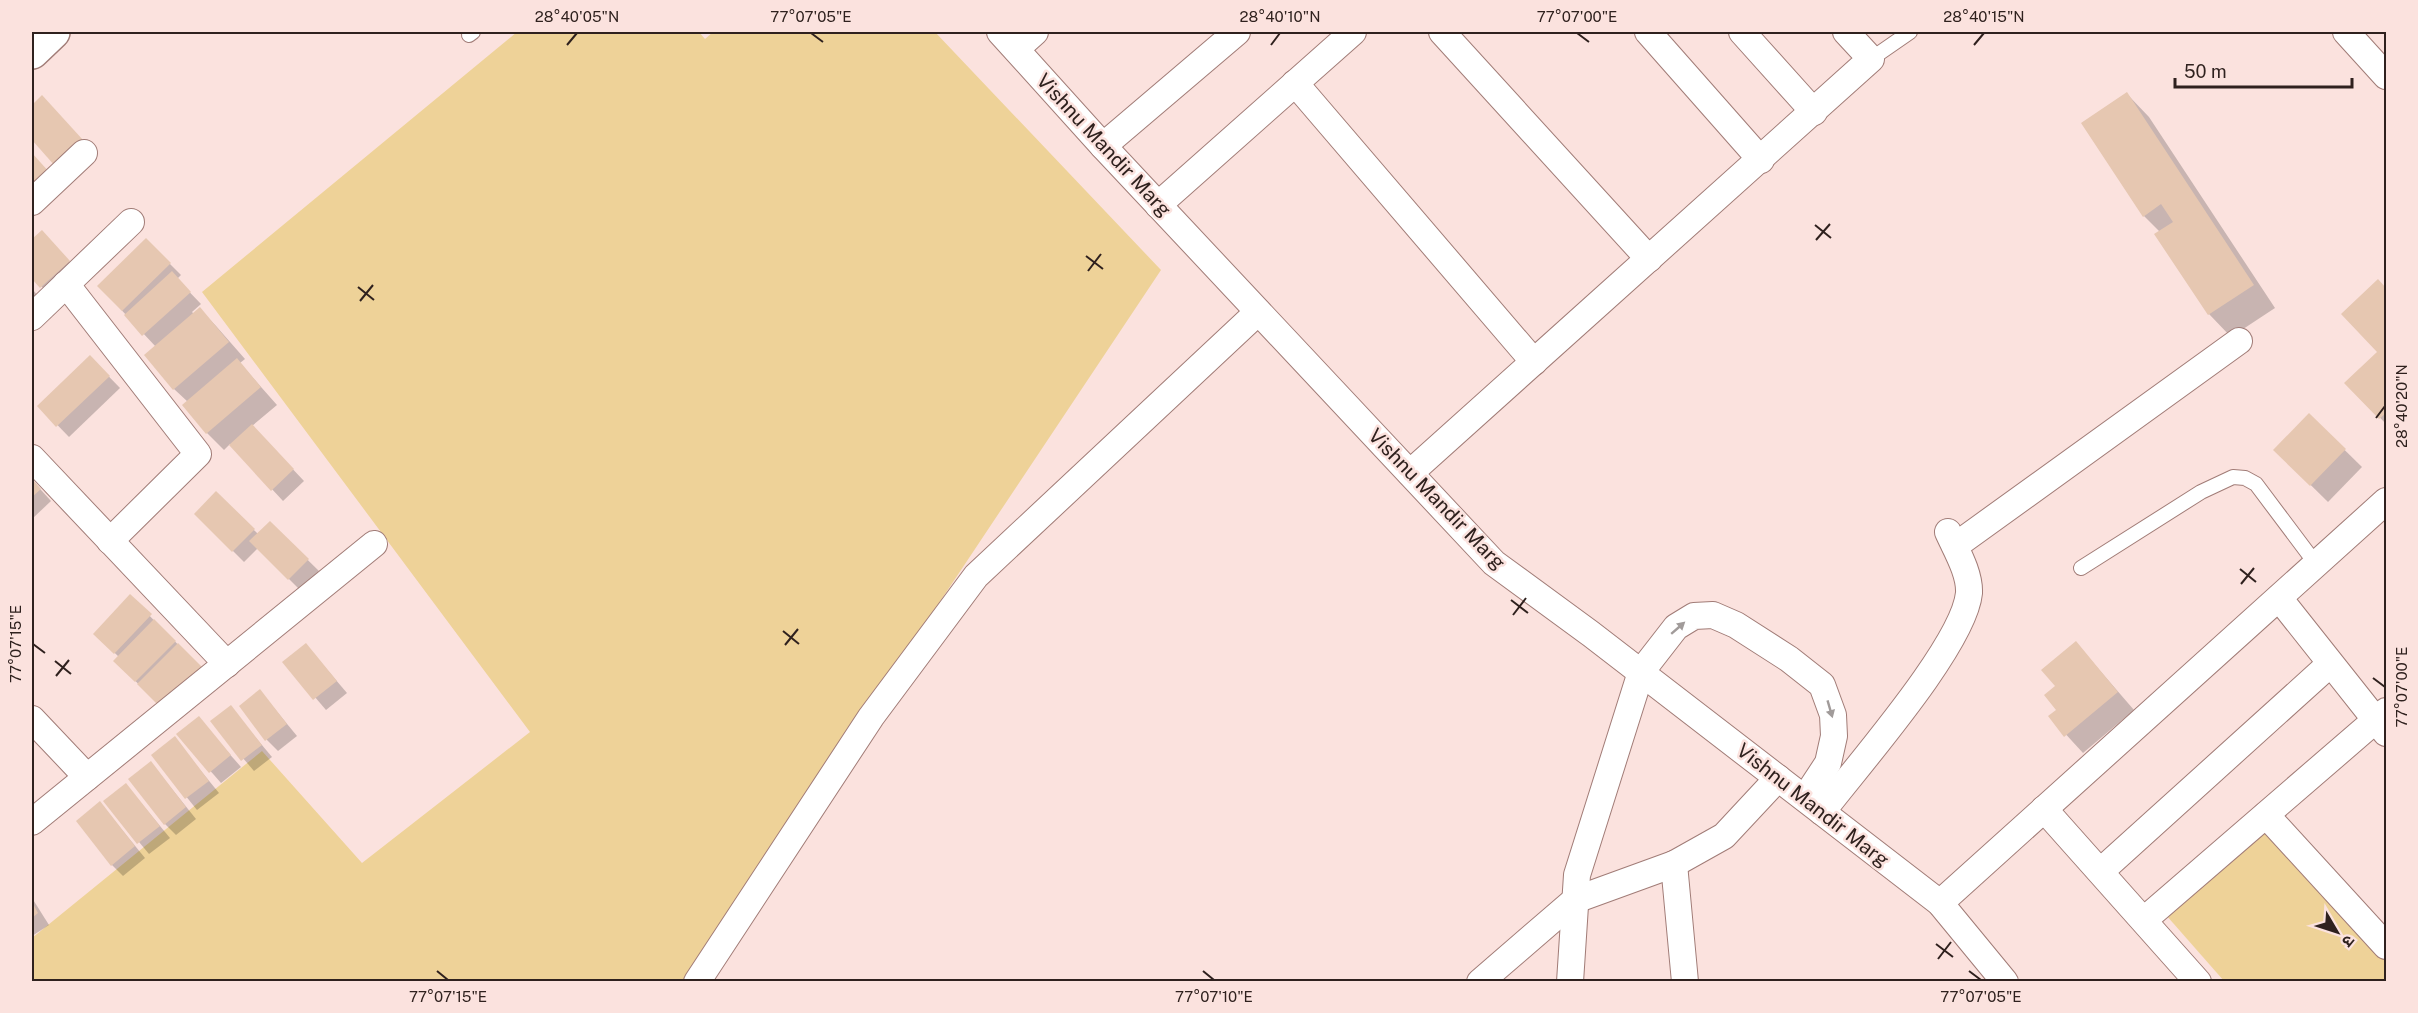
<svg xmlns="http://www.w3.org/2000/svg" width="2418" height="1013" viewBox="0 0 2418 1013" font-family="'Public Sans','Noto Sans Devanagari',sans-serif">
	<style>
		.green { fill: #eed298 }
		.shadow { fill: #0003 }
		.building { fill: #e6c7b1 }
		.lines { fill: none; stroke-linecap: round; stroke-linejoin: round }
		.lane-casing { stroke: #a17c77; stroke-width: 16 }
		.street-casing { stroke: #a17c77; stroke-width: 28 }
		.secondary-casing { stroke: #a17c77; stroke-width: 36 }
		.lane { stroke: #fff; stroke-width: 14 }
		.street { stroke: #fff; stroke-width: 26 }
		.secondary { stroke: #fff; stroke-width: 33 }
		.oneway { fill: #a19b9a }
		.ticks { fill: none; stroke: #2f211e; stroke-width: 2 }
		.labels { text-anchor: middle; stroke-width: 5; stroke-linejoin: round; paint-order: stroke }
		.street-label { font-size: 20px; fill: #2f211e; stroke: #fbe2de }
		.neatline { fill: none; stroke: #2f211e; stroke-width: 2 }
		.ticks-label { font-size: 15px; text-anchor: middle; fill: #2f211e }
	</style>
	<rect width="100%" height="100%" fill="#fbe2de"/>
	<g class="green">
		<path d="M517,32h182l6,7 8,-7h222l226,238 -474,711 -655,1v-44l230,-187 100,112 168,-131 -328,-440z"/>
		<path d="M2276,820l110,129v32h-162l-58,-66z"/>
	</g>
	<g class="shadow">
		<path d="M2127,94l22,23 126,191 -44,29 -22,-23 -49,-82 -16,-16z"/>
		<path d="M42,232l38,41 -28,25 -20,-22v-35z"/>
		<path d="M146,240l35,35 -4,4 24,25 -9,8 2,2 6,-5 16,17 29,33 -5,4 37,42 -25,21 52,55 -21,20 -53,-57 -6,6 -17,-17 -19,-31 -14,-13 -18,-42 -57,-61z"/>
		<path d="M2378,281l8,9v134l-39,-41 32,-31z"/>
		<path d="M32,289l16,18 -16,15z"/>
		<path d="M90,357l30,31 -51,49 -30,-31z"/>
		<path d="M2309,415l53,52 -34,35 -53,-52z"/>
		<path d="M32,480l19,21 -19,18z"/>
		<path d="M216,493l42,41 12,-11 49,48 -19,19 -42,-42 -14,14 -48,-48z"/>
		<path d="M130,596l84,85 -39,39 -60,-59 4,-4 -24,-23z"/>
		<path d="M2076,643l58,67 -51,43 -33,-36 8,-7 -1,-24z"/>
		<path d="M306,645l41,48 -21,17 -41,-48z"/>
		<path d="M260,691l37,45 -19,15 -11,-11z"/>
		<path d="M230,707l42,50 -18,14 -42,-49z"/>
		<path d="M198,718l43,49 -20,16 -43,-49z"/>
		<path d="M174,738l45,55 -22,17 -44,-55z"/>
		<path d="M151,763l45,56 -20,16 -11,-11z"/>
		<path d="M126,785l44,53 -21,16 -44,-53z"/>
		<path d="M100,803l45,55 -22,18 -11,-11z"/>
		<path d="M32,898l17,27 -17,11z"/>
	</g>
	<g class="building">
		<path d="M2127,92l127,193 -46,30 -54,-81 19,-12 -12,-18 -18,13 -62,-94z"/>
		<path d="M42,95l41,45 -28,26 -23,-26v-35z"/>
		<path d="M32,153l18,20 -18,16z"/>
		<path d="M42,230l28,31 -30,27 -8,-9v-40z"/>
		<path d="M146,238l25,25 -49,48 -25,-25z"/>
		<path d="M172,271l19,21 -49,44 -18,-21z"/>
		<path d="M2378,279l8,9v125l-7,6 -35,-36 33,-31 -36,-38z"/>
		<path d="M200,307l29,35 -56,48 -29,-35z"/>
		<path d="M90,355l20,21 -54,51 -19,-21z"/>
		<path d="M237,358l24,29 -55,47 -24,-29z"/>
		<path d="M2309,413l37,36 -36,37 -37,-36z"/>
		<path d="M252,424l42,45 -23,22 -42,-46z"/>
		<path d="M32,479l9,10 -9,8z"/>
		<path d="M216,491l39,38 -23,23 -38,-38z"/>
		<path d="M270,521l39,38 -21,21 -39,-39z"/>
		<path d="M130,594l22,20 -38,40 -21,-20z"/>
		<path d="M154,619l22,22 -41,41 -22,-21z"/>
		<path d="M2076,641l42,51 -54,45 -16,-21 8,-6 -12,-15 11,-9 -14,-16z"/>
		<path d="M178,643l26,26 -41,41 -26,-26z"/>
		<path d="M306,643l31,38 -24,19 -31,-38z"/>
		<path d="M260,689l27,35 -22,17 -26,-35z"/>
		<path d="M231,705l31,40 -21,16 -31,-40z"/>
		<path d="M199,716l32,39 -22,18 -33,-39z"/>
		<path d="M175,736l34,45 -24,18 -34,-44z"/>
		<path d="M151,761l35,46 -22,18 -36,-46z"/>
		<path d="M126,783l34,43 -23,18 -34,-43z"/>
		<path d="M100,801l35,45 -24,20 -35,-45z"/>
		<path d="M32,902l6,11 -6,5z"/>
	</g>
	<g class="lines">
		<defs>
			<g id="lane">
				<path d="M469,35l4,-3"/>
				<path d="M1871,59l39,-27"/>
				<path d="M2081,568l120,-76 32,-15 12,1 11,6 60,80"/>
			</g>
			<g id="street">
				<path d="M1000,32l103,114 391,417 97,71 349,269 65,79"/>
				<path d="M1442,32l207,227"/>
				<path d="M1648,32l113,128"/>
				<path d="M1742,32l72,80"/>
				<path d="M2346,32l40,44"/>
				<path d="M1016,49l19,-17"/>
				<path d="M1295,83l239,279"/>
				<path d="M1103,146l134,-114"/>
				<path d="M32,202l52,-49"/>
				<path d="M1158,205l195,-173"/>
				<path d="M66,284l132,170 -88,87"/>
				<path d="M32,317l99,-95"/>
				<path d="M32,458l195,206"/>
				<path d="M1410,473l461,-414 -25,-27"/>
				<path d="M1955,546l284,-205"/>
				<path d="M2279,598l107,135"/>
				<path d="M32,719l55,58"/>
				<path d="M2044,809l154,173"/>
				<path d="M1822,812c35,-46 142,-167 147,-219 1,-20 -13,-43 -21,-61"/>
				<path d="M2266,815l120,131"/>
				<path d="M32,822l342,-278"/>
				<path d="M1674,864l11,118"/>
				<path d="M2101,871l229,-207"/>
				<path d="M1940,903l446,-402"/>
				<path d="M2144,920l242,-209"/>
				<path d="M697,982l174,-265 105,-141 282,-264"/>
				<path d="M1480,982l95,-82 99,-36 50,-28 54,-58"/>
				<path d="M1570,982l7,-107 64,-203 35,-45 18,-11 19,-1 23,10 53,34 33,26 11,30 1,21 -6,27 -23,35"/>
			</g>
			<path id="secondary" d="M32,52l21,-20"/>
		</defs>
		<use href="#lane" class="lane-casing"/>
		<use href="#street" class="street-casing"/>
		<use href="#secondary" class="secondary-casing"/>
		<use href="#lane" class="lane"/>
		<use href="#street" class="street"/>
		<use href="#secondary" class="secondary"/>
	</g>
	<defs><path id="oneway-solid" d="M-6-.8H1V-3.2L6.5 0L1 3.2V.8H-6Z" transform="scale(1.5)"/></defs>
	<g class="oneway">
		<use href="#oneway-solid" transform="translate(1678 628) rotate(-41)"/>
		<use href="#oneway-solid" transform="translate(1830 709) rotate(74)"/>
	</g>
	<path class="ticks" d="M811,33l12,9M1577,33l12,9M567,45l10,-12M1271,45l9,-12M1974,45l10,-12M1815,225l16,13M1816,240l14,-16M1086,256l17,13M1088,271l13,-17M358,287l16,13M360,301l13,-16M2376,418l9,-12M2240,569l16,13M2241,584l13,-16M1511,600l17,13M1513,615l13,-17M783,631l16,13M33,644l12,9M785,645l13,-16M55,661l16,13M56,676l13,-16M2373,678l12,9M1936,944l17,13M1938,959l13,-17M437,971l11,9M1203,971l11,9M1969,971l12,9"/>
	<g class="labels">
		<g class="street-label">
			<text transform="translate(1104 145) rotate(47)" y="7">Vishnu Mandir Marg</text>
			<text transform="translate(1437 499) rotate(46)" y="7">Vishnu Mandir Marg</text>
			<text transform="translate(1813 805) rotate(38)" y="7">Vishnu Mandir Marg</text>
		</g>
	</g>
	<rect width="2418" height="1013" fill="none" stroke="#fbe2de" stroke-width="66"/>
	<g transform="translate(2337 932) rotate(129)" stroke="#fbe2de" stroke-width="4.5" paint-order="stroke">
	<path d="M0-4.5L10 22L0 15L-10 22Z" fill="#2f211e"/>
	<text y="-9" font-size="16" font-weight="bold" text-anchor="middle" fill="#2f211e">उ</text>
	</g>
	<path d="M2175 78v9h177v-9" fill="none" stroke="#2f211e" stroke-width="3"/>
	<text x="2184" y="78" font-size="18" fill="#2f211e" stroke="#fbe2de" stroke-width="4.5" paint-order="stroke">50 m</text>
	<rect x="33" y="33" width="2352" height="947" class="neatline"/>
	<g class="ticks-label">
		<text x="577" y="22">28°40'05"N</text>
		<text x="811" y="22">77°07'05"E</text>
		<text x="1280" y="22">28°40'10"N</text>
		<text x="1577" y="22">77°07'00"E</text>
		<text x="1984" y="22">28°40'15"N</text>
		<text transform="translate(2402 406) rotate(-90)" y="5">28°40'20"N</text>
		<text transform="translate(16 644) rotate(-90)" y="5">77°07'15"E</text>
		<text transform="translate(2402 687) rotate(-90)" y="5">77°07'00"E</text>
		<text x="448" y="1002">77°07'15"E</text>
		<text x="1214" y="1002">77°07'10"E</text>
		<text x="1981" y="1002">77°07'05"E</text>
	</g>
</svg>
